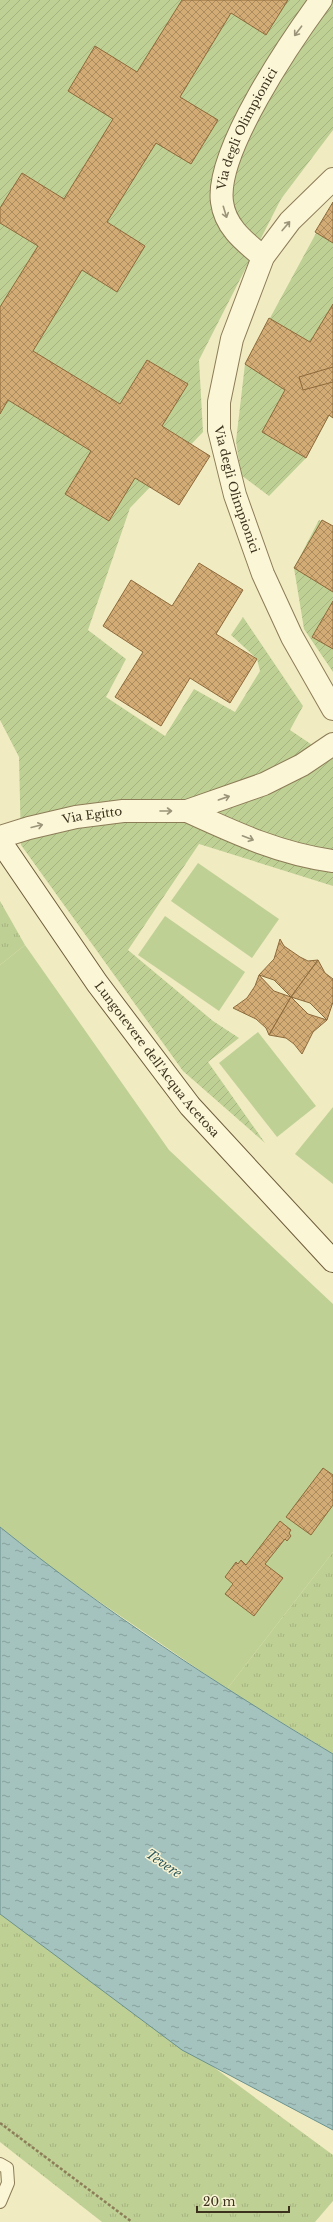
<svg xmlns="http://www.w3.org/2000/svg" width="333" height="2222" viewBox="0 0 333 2222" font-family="'Libre Baskerville',serif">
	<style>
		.grass { fill: url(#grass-tufts) }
		.garden { fill: url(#garden-furrows) }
		.pitch { fill: #bfd095 }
		.water { fill: url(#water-ripples); stroke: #6a928f }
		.building { fill: url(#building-cross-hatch); stroke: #8d6a3b }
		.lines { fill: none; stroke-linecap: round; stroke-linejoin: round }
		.service-casing { stroke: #8c7c57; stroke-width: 14 }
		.minor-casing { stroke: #8c7c57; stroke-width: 24 }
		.secondary-casing { stroke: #6e5d3b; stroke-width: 24 }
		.path { stroke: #8c7c57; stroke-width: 2.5; stroke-dasharray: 3 2; stroke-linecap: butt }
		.service { stroke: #fbf6d6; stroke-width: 12 }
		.minor { stroke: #fbf6d6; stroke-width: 22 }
		.secondary { stroke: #fbf6d6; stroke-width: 22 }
		.oneway { stroke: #9b947a }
		.labels { text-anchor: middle; stroke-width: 3; stroke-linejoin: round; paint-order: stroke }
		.street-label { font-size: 12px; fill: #3b311d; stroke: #f8f3d2 }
		.water-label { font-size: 13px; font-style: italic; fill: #2b575c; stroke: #f8f3d2 }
	</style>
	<defs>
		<pattern id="grass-tufts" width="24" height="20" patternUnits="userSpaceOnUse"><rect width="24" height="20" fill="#bfd095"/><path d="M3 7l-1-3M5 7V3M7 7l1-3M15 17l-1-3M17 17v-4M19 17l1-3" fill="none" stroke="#a5b380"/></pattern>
		<pattern id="garden-furrows" width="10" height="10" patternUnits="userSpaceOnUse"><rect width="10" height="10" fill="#bfd095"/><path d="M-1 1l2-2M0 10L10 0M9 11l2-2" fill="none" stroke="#a5b380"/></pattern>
		<pattern id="water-ripples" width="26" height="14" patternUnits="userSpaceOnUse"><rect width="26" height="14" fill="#a4c3bf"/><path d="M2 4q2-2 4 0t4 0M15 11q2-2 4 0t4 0" fill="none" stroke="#879f9b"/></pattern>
		<pattern id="building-cross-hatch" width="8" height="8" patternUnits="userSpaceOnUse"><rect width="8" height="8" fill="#d2ab75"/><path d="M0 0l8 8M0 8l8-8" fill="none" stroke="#ac8c5f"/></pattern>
	</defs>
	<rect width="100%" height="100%" fill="#f1ebc2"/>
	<g class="grass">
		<path d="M0,901l25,44 -25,20z"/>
		<path d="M333,1552v202l-106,-65z"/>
		<path d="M0,1910l333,245v46l-18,21h-213l-102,-80z"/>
	</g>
	<g class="garden">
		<path d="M0,0h333v130l-52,69 -82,161 4,72 -73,76 -42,122 38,29 -20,38 59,39 29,-47 41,23 25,-41 -3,-12 -26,-24 12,-18 60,89 -13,24 43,29v127l-134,-42 -71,106 85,71 26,17 -31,24 57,81 -82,-72 -162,-226 -2,-88 -19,-37z"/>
		<path d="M333,202v216l-4,-2 -23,42 -37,38 -28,-21 -5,-34 9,-77z"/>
		<path d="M319,520l14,8v144l-29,-43 -10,-61z"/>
	</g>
	<g class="pitch">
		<path d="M198,863l81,56 -27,39 -81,-57z"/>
		<path d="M165,916l80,56 -26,39 -81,-56z"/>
		<path d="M25,945l144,205 164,154v248l-106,137 -171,-117 -56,-45v-562z"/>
		<path d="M258,1032l58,74 -39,31 -58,-74z"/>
		<path d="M333,1107v77l-38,-30z"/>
	</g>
	<path class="water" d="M0,1527c104,84 218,158 333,227v376l-151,-80 -182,-136z"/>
	<g class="building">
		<path d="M182,0h106l-22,35 -35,-22 -51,84 38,23 -27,44 -35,-21 -49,79 38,24 -28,46 -35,-22 -49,81 87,53 27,-44 41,24 -26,42 48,30 -31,49 -44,-27 -26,43 -44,-27 26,-43 -83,-51 -8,14v-107l38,-61 -38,-23v-15l22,-35 42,26 49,-80 -45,-28 27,-45 42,26z"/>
		<path d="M333,202v41l-18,-11z"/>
		<path d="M333,304v114l-4,-3 -23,43 -44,-26 23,-42 -40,-26 24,-46 41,24z"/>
		<path d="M333,367v15l-30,8 -4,-13z"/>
		<path d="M322,520l11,6v66l-39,-24z"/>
		<path d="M199,563l44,27 -27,44 41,25 -27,44 -40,-25 -29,48 -46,-29 28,-45 -40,-26 28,-46 41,26z"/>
		<path d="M333,601v48l-21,-12z"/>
		<path d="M280,939l4,7 16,11 8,4 10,-1 -27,37 -17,-17 -15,-5 15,-16z"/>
		<path d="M318,960l7,13 8,6v23l-6,18 -17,-17 -19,-6z"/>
		<path d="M259,975l15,16 17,6 -22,38 -3,-7 -10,-9 -23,-11 14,-10 8,-12z"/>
		<path d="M291,997l17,17 19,6 -14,12 -11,22 -8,-10 -8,-6 -17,-3z"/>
		<path d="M323,1468l10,7v30l-22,30 -25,-18z"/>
		<path d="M280,1521l11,9 -2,3 2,3 -4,5 -2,-2 -20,25 18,14 -29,38 -29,-22 8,-10 -8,-7 11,-15 2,2 3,-4 5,5z"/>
	</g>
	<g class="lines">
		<defs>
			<path id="service" d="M0,2164l7,4 1,15 -8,19"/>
			<g id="minor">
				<path id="s1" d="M333,179l-43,42 -27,36 -31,82 -13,63v28l16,65 28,79 29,63 41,72"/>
				<path id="s2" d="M263,257c-18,-15 -38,-30 -41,-55 -7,-50 69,-161 99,-202"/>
				<path d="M187,811c48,22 93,43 146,50"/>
				<path id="s3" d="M0,837l29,-9 47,-11 47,-6h64l77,-27 38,-19 31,-21"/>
			</g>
			<g id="secondary">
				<path id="s4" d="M0,841l97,142 93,123 143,155"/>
			</g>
		</defs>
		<use href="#service" class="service-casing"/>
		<use href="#minor" class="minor-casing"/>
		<use href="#secondary" class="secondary-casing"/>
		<path class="path" d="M0,2123l132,99"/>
		<use href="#service" class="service"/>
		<use href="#minor" class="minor"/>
		<use href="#secondary" class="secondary"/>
	</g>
	<defs><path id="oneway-shaft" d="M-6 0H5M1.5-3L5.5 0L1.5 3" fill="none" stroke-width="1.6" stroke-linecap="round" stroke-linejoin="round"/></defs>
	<g class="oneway">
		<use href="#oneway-shaft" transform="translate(298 31) rotate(127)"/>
		<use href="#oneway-shaft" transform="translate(225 212) rotate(73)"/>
		<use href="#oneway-shaft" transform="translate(286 226) rotate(-50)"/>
		<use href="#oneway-shaft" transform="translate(224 798) rotate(-19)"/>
		<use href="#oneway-shaft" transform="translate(166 811)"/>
		<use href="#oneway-shaft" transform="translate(37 826) rotate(-14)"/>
		<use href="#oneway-shaft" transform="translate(248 838) rotate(21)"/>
	</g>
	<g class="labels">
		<g class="street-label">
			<text dy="4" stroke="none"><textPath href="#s2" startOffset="149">Via degli Olimpionici</textPath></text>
			<text dy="4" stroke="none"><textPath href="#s1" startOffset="347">Via degli Olimpionici</textPath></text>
			<text dy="4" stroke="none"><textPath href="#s3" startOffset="95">Via Egitto</textPath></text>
			<text dy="4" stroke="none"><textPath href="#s4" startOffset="269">Lungotevere dell'Acqua Acetosa</textPath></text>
		</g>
		<g class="water-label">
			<text transform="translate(164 1863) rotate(34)" y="5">Tevere</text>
		</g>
	</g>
	<path d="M197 2206v6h92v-6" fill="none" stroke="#3b311d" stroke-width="2"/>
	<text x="203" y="2206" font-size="12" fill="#3b311d" stroke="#f8f3d2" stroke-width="3" paint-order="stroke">20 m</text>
</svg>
